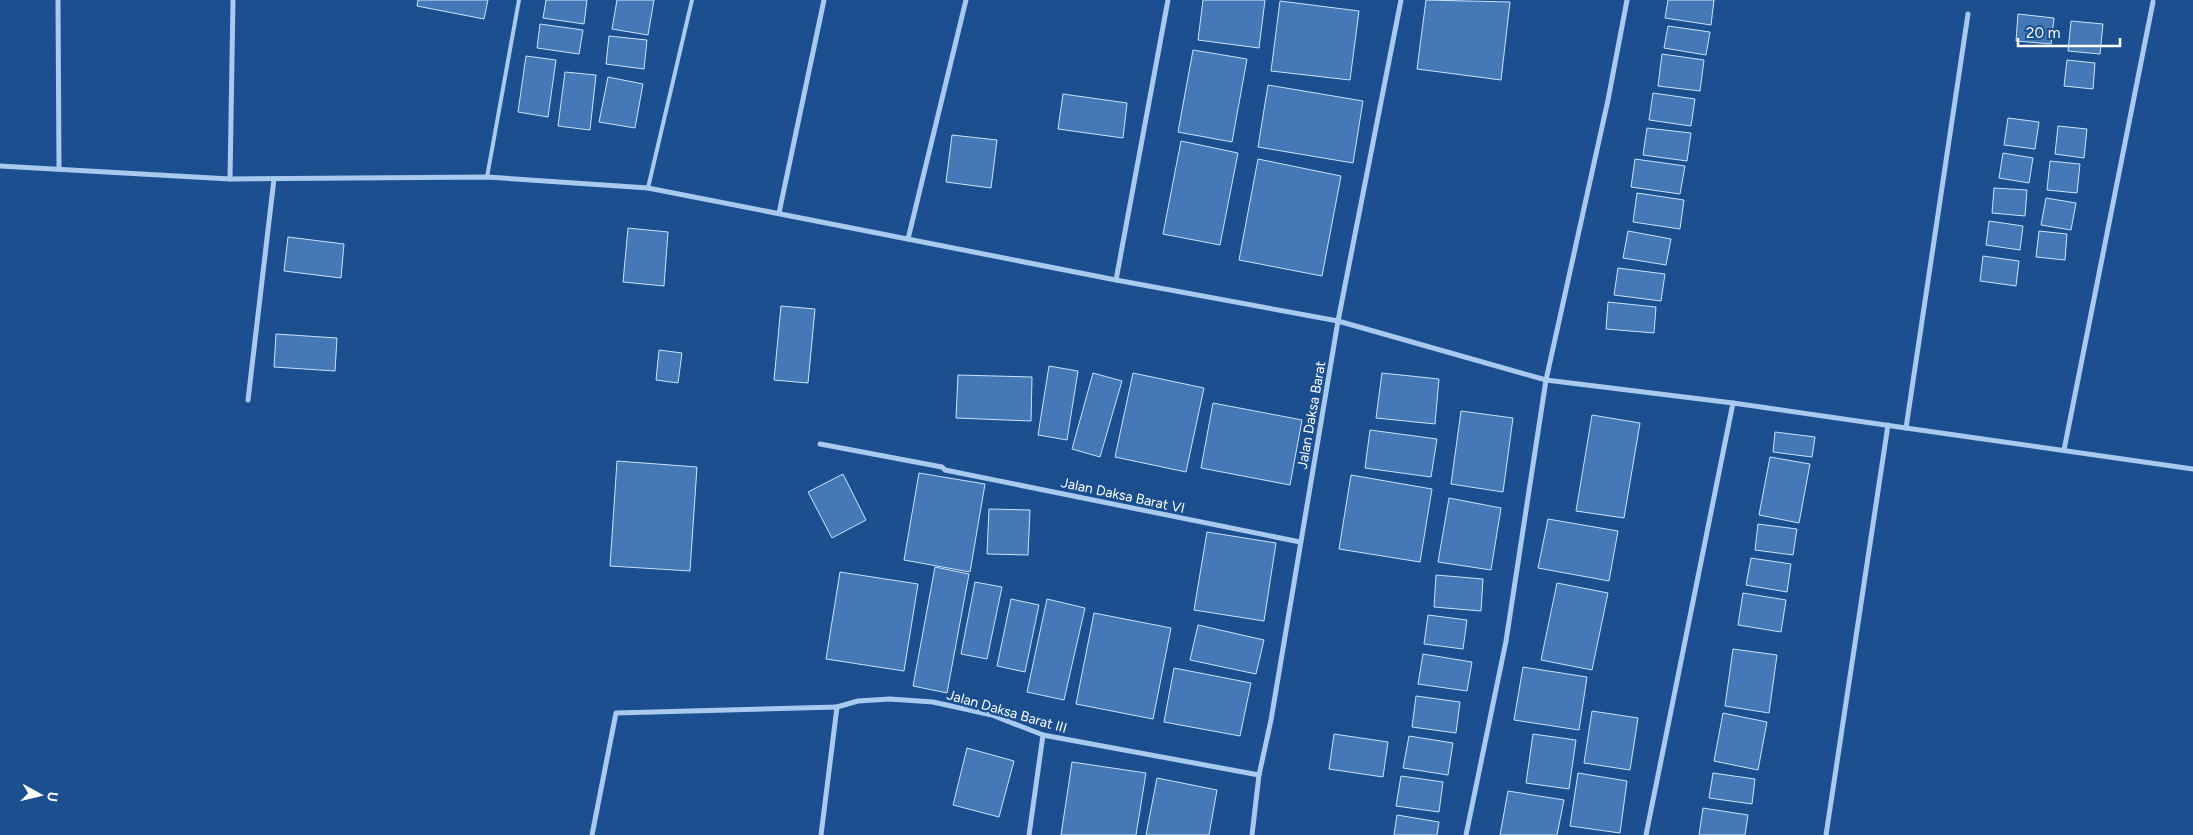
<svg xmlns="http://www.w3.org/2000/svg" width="2193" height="835" viewBox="0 0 2193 835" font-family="Figtree,sans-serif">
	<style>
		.building { fill: #4478b7; stroke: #cfe3fa }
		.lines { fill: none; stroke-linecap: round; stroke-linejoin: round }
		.lane { stroke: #a9c9ee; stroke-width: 4 }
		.street { stroke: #a9c9ee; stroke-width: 5 }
		.labels { text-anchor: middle; stroke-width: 5; stroke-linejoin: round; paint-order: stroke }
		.street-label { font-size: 14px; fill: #fff; stroke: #1b4f8f }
	</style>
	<rect width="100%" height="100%" fill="#1b4f8f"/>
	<g class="building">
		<path d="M418,0h70l-4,19 -67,-13z"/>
		<path d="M546,0h41l-3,24 -41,-6z"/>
		<path d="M617,0h37l-6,35 -36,-6z"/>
		<path d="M1203,0h62l-6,48 -61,-8z"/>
		<path d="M1426,0l84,2 -9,78 -84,-11z"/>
		<path d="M1668,0h46l-3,25 -46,-7z"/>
		<path d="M1280,1l79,10 -9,69 -79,-9z"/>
		<path d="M2018,14l36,4 -3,26 -35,-3z"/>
		<path d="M2071,21l32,3 -3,30 -32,-3z"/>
		<path d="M540,24l43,6 -4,24 -42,-6z"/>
		<path d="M1668,26l42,6 -4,23 -42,-7z"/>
		<path d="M609,36l38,4 -3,29 -38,-5z"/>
		<path d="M1193,50l54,9 -15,83 -54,-10z"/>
		<path d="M1662,54l42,6 -4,31 -42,-5z"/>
		<path d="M526,56l30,4 -8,57 -30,-5z"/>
		<path d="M2067,60l28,3 -2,26 -29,-3z"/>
		<path d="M565,72l31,3 -6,55 -32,-4z"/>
		<path d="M608,77l35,7 -8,44 -36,-6z"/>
		<path d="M1268,85l95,16 -10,62 -95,-16z"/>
		<path d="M1653,93l42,6 -4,27 -42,-6z"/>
		<path d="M1063,94l64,9 -4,35 -65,-9z"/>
		<path d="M2008,118l31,4 -4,27 -31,-4z"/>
		<path d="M2058,126l29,3 -3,29 -29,-4z"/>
		<path d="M1647,128l44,5 -4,28 -44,-6z"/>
		<path d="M952,135l45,5 -6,48 -45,-6z"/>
		<path d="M1181,141l57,12 -18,92 -57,-11z"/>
		<path d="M2003,153l30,5 -4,25 -30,-5z"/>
		<path d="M1258,159l83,17 -19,100 -83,-16z"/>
		<path d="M1635,159l50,7 -5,28 -49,-7z"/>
		<path d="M2050,161l30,3 -3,29 -30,-3z"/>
		<path d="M1994,188l33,2 -2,26 -33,-3z"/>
		<path d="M1637,193l47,7 -4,29 -47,-7z"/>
		<path d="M2046,198l30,5 -5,27 -30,-5z"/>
		<path d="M1989,221l34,5 -3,24 -34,-5z"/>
		<path d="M628,228l40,4 -4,54 -41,-4z"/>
		<path d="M1628,231l43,8 -5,26 -43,-7z"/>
		<path d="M2039,231l28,3 -2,26 -29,-3z"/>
		<path d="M288,237l56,7 -3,34 -57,-7z"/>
		<path d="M1983,256l36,5 -3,25 -36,-5z"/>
		<path d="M1618,268l47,6 -4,27 -47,-6z"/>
		<path d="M1608,302l48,5 -2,26 -48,-4z"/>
		<path d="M781,306l34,3 -7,74 -34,-3z"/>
		<path d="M276,334l61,4 -2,33 -61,-4z"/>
		<path d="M659,350l23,3 -4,30 -22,-3z"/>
		<path d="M1049,366l29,5 -11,69 -29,-5z"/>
		<path d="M1093,373l29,8 -22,76 -28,-8z"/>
		<path d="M1133,373l71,15 -18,84 -71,-15z"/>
		<path d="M1382,373l57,6 -4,45 -59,-6z"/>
		<path d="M958,375l74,2 -1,44 -75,-3z"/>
		<path d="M1213,403l89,17 -12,65 -89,-17z"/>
		<path d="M1461,411l52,7 -10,74 -52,-8z"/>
		<path d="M1592,415l48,8 -16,95 -48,-7z"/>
		<path d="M1370,430l67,9 -6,38 -66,-9z"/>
		<path d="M1775,432l40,5 -3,20 -39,-5z"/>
		<path d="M1770,457l40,7 -11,59 -40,-8z"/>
		<path d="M617,461l80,6 -7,104 -80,-5z"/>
		<path d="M919,473l66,11 -15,88 -66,-12z"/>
		<path d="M843,474l23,46 -34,18 -24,-46z"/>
		<path d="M1351,475l81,14 -12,73 -81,-13z"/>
		<path d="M1449,498l52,10 -10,62 -53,-8z"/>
		<path d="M989,509l41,1 -2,45 -41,-1z"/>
		<path d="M1548,519l70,12 -9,50 -71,-13z"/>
		<path d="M1758,524l39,5 -4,26 -38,-5z"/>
		<path d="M1207,532l69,11 -12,78 -70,-11z"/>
		<path d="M1751,558l40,6 -4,28 -41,-7z"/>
		<path d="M935,567l34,7 -22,119 -34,-7z"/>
		<path d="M840,572l78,12 -14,87 -78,-12z"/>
		<path d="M1436,575l47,4 -2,32 -47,-4z"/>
		<path d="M975,582l27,5 -15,72 -26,-5z"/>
		<path d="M1557,583l51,10 -16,77 -51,-10z"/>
		<path d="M1743,593l43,7 -5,32 -43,-7z"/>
		<path d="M1011,599l28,6 -14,67 -28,-6z"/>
		<path d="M1047,599l38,9 -21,92 -37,-8z"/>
		<path d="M1094,613l77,15 -18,91 -77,-15z"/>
		<path d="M1428,615l39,5 -4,29 -39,-5z"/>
		<path d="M1198,625l66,15 -8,34 -66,-14z"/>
		<path d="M1733,649l44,6 -8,58 -44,-7z"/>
		<path d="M1423,654l49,8 -5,29 -49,-7z"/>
		<path d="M1523,667l64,10 -8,53 -65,-10z"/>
		<path d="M1174,668l77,15 -11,53 -76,-14z"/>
		<path d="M1416,696l44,6 -4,31 -44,-6z"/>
		<path d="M1592,711l46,7 -8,52 -46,-7z"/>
		<path d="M1723,713l44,9 -9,48 -44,-9z"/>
		<path d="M1334,734l54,8 -5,35 -54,-8z"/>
		<path d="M1533,734l43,6 -7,49 -43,-6z"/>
		<path d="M1409,736l44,7 -5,32 -45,-7z"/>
		<path d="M967,748l47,13 -15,56 -46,-12z"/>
		<path d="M1072,762l74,11 -10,62h-75z"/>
		<path d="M1578,773l49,8 -7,52 -50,-7z"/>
		<path d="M1713,773l42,6 -3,25 -43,-6z"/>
		<path d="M1401,776l42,6 -4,30 -43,-6z"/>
		<path d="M1157,778l60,12 -8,45h-63z"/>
		<path d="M1508,791l56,9 -7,35h-57z"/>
		<path d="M1703,808l45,7 -3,20h-46z"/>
		<path d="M1397,815l42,7 -2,13h-43z"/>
	</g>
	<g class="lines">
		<g class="lane">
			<path d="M487,177l32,-177"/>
			<path d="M648,188l44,-188"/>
		</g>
		<g class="street">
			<path d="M58,0l1,169"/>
			<path d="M1627,0l-19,100 -62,280 187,23 173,25 62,-414"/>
			<path d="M0,166l230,13 257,-2 161,11 468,92 222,41 208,59 -40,261 -40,194"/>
			<path d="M230,179l3,-179"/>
			<path d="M779,213l45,-213"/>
			<path d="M908,239l58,-239"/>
			<path d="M1116,280l52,-280"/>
			<path d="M248,400l26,-221"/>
			<path d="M1906,428l287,41"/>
			<path d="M820,444l122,23 3,3 355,72"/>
			<path d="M2064,450l89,-448"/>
			<path d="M837,707l21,-6 32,-2 43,3 59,13 51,20 216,40"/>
			<path d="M592,835l24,-122 221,-6 -16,128"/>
			<path d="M1029,835l14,-100"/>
			<path d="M1252,835l7,-60 12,-55 67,-399 63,-321"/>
			<path d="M1646,835l87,-432"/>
			<path d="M1826,835l62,-410"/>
		</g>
	</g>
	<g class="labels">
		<g class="street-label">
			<text transform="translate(1311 415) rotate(-80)" y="5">Jalan Daksa Barat</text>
			<text transform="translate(1123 495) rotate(12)" y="5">Jalan Daksa Barat VI</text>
			<text transform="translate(1007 711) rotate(16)" y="5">Jalan Daksa Barat III</text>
		</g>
	</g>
	<g transform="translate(40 795) rotate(98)" stroke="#1b4f8f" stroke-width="4" paint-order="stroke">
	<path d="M0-4L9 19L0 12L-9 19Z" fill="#ffffff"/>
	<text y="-8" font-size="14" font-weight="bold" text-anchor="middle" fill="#ffffff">U</text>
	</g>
	<path d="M2018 38v8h102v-8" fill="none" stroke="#ffffff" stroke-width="2.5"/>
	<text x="2026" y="38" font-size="15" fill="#ffffff" stroke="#1b4f8f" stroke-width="4" paint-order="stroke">20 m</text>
</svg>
